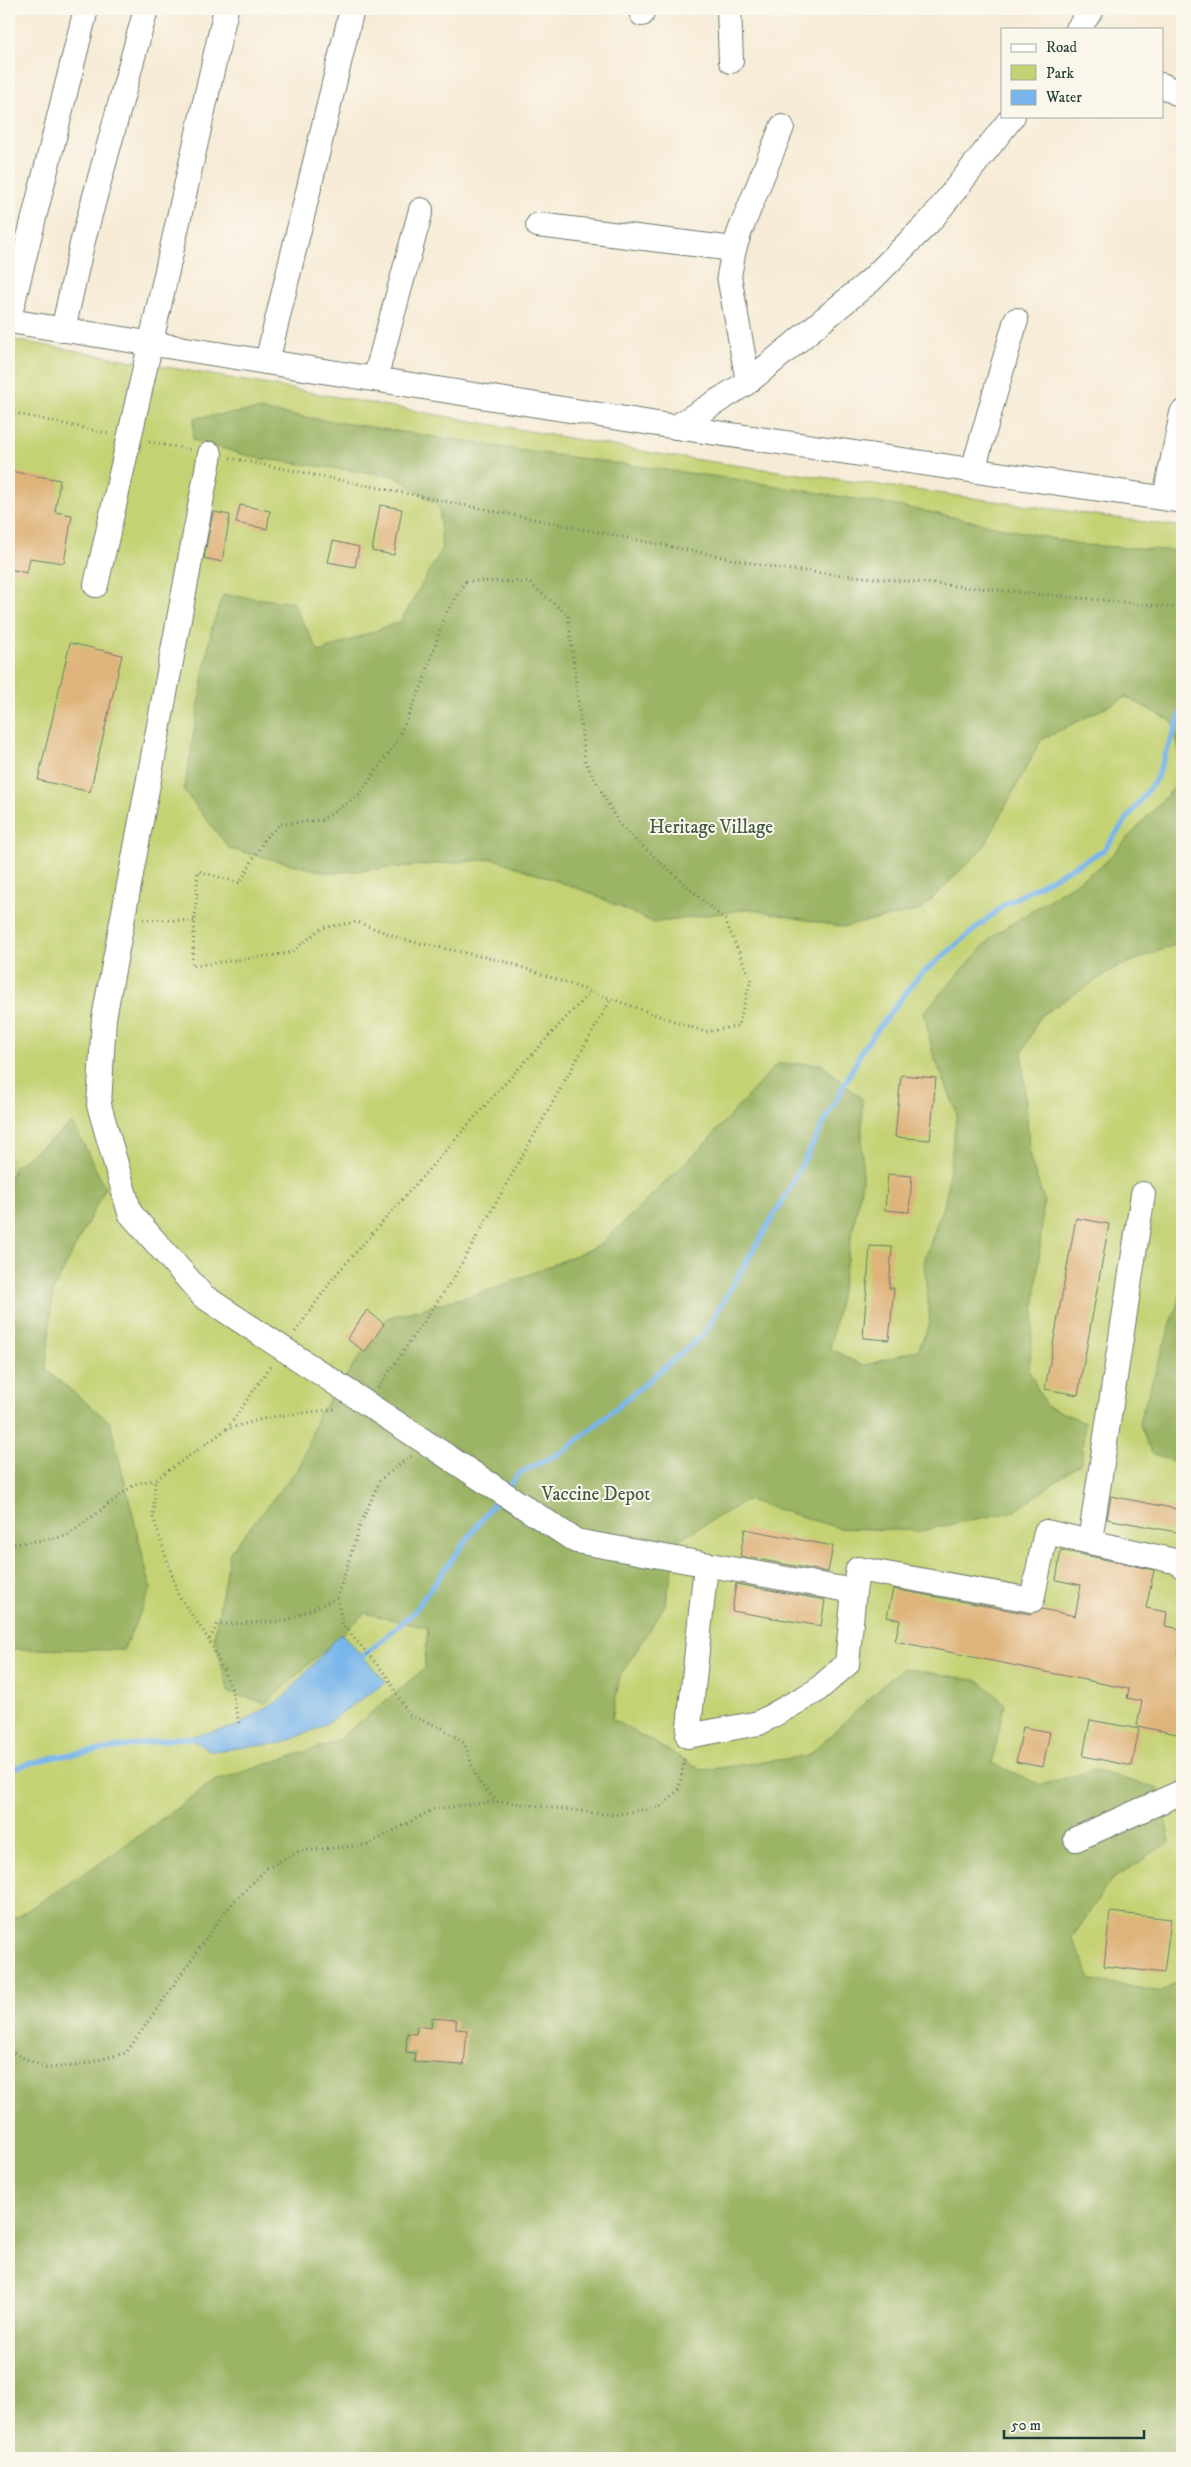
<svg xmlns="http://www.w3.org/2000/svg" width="1191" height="2467" viewBox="0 0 1191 2467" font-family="'IM FELL DW Pica',serif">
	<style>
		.green { fill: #c4d273; stroke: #728854 }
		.forest { fill: #9bb465; stroke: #5d784c }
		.water { fill: #78b5ea; stroke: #4c798f }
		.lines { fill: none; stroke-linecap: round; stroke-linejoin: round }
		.stream { stroke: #78b5ea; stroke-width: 5.5 }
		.building { fill: #dfb47c }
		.minor-casing { stroke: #6b7a6d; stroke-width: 26 }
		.path { stroke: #6b7a6d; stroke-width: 3; stroke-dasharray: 1 4; stroke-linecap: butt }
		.minor { stroke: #fff; stroke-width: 24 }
		.labels { text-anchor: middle; stroke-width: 4; stroke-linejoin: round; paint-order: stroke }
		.park-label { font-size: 19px; fill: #405b41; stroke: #fbf7ec }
	</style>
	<rect width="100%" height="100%" fill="#fbf7ec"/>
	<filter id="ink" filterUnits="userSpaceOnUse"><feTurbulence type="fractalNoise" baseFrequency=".02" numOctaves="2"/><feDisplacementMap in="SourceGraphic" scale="10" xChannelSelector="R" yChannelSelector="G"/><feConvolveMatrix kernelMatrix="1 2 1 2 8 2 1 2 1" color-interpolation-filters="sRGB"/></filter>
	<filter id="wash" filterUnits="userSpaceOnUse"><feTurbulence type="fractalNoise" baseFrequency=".0096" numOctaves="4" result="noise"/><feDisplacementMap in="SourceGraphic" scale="20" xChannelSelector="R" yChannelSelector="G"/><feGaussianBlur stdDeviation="1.12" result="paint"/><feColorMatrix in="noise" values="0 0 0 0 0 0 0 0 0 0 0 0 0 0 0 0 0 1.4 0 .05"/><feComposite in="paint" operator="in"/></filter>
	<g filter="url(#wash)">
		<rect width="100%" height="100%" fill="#f7ebd7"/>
		<path class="green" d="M9,339l661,117 512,71v1931h-1173z"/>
		<g class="forest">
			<path d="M258,410l282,43 201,27 179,30 163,35 99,6v213l-9,-42 -47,-25 -85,43 -57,107 -63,63 -78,17 -95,-18 -94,14 -66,-31 -94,-33 -165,14 -99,-24 -46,-58 28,-164 11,-32 69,7 27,50 82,-31 41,-72 -3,-43 -44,-30 -139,-18 -63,-18 1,-22z"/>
			<path d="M1182,779v170l-8,-4 -59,23 -75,48 -18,37 8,105 14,42 -15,171 17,35 39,16 -4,41 -66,48 -95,20 -81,-3 -92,-28 -68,39 -14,66 -45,71 -8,43 91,51 105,-14 94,-88 78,13 25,23 -13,59 49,22 53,-15 65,19 11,53 -59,38 -39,58 20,42 70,12 20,-13v479h-1173v-536l93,-60 112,-81 122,-39 88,-73 4,-41 -63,-15 -99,90 -37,-10 -15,-57 16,-84 70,-86 18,-51 69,-97 107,-29 106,-44 100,-96 77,-85h44l41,35v83l-32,166 33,18 55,-16 12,-27 -6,-61 22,-65 11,-85 -24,-58 -9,-42 70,-77 109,-70z"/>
			<path d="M73,1123l32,65 -52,103 -7,79 64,52 41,167 -28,61 -114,-1v-467l5,-15z"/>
			<path d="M1182,1290v174l-31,-11 -12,-31z"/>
		</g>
		<path class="water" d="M341,1633l45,49 -65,45 -38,16 -71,8 -26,-14 49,-10 49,-30z"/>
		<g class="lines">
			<g class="stream">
				<path d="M507,1488l13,-15 46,-23 138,-116 84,-143 76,-144 54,-70 87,-73 99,-54 52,-71 26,-68"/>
				<path d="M358,1661l54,-47 87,-118"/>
				<path d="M9,1769l46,-12 123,-19h18"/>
			</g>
		</g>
		<g id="blocks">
			<g class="building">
				<path d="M9,471l51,9 -5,32 17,3 -8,48 -34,-5 -3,15 -18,-4z"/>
				<path d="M240,505l30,6 -3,18 -31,-6z"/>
				<path d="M380,505l22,4 -8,46 -22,-4z"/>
				<path d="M213,512l17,3 -8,47 -18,-4z"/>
				<path d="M333,541l26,6 -4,20 -27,-5z"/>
				<path d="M70,643l52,12 -32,137 -52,-12z"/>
				<path d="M901,1075l35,3 -6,62 -35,-3z"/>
				<path d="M888,1174l24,2 -3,36 -24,-2z"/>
				<path d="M1076,1218l33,6 -31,171 -33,-6z"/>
				<path d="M870,1246l22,1 -3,41h5l-5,52 -26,-2z"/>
				<path d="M367,1310l17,14 -19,28 -18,-13z"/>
				<path d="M1111,1496l71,14v23l-75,-14z"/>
				<path d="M745,1529l88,17 -5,26 -88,-16z"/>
				<path d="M1061,1550l93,20 -8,38 21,4 -2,14 17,3 -4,30 4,1v30l-4,21 4,1v23l-45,-9 5,-25 -15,-3 2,-9 -234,-48 5,-21 -13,-3 6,-28 137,25 12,-5 33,7 6,-31 -25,-5z"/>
				<path d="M736,1584l89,16 -4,26 -89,-15z"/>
				<path d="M1090,1720l49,9 -7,37 -49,-10z"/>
				<path d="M1023,1727l27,5 -7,35 -27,-5z"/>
				<path d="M1110,1912l61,7 -7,54 -60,-7z"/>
				<path d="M432,2018l24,2v9l11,1 -3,35 -50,-3 1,-9 -9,-1 1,-19 9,1 1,-8 14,2z"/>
			</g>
		</g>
	</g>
	<g filter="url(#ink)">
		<use href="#blocks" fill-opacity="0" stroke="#6b7a6d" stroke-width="1"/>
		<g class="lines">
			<defs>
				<g id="minor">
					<path d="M642,9v5"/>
					<path d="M729,9l2,52"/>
					<path d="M1078,29l14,-20"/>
					<path d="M1162,85l20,11"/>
					<path d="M538,225l196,24"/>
					<path d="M9,318l77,-309"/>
					<path d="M9,321l667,106 506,74"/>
					<path d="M63,330l19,-86 64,-235"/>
					<path d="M267,362l85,-353"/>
					<path d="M375,379l46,-169"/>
					<path d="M748,382l-19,-106 5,-27 6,-18 42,-104"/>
					<path d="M676,427l72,-45 122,-101 61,-61 82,-104"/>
					<path d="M210,454l-106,564 -5,87 31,108 73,83 373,245 278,50 4,-22 174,31 14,-68 133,30 3,4"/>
					<path d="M973,470l43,-150"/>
					<path d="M1165,498l17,-85"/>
					<path d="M96,585l130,-576"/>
					<path d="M1090,1541l53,-347"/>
					<path d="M706,1565l-18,171 71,-13 57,-32 31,-27 7,-73"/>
					<path d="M1076,1839l106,-47"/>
				</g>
			</defs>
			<use href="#minor" class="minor-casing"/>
			<g class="path">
				<path d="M9,412l102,22"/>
				<path d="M149,442l43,8"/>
				<path d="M230,458l552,111 400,39"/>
				<path d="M466,581l62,1 40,33 17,146 35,65 105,94 26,60 -13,46 -33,6 -198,-70 -102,-22 -48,-18 -35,6 -32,25 -98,13 6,-95 42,12 25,-45 15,-14 42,-4 37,-25 37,-52 27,-60 21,-66z"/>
				<path d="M143,919l52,2"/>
				<path d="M295,1332l39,-55 163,-185 93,-100"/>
				<path d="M378,1388l75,-109 158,-280"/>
				<path d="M227,1429l45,-65"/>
				<path d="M9,1545l58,-9 68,-52 19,-4"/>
				<path d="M337,1598l6,27 43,50 23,40 33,13 22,15 15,40 18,18 116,14 50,-9 16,-17 6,-33"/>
				<path d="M209,1640l-31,-46 -25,-77 2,-37 72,-51 43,-12 66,-8"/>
				<path d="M239,1723l-8,-36 -22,-47 8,-15 69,-4 51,-23 22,-70 21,-48 31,-24"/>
				<path d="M9,2051l37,17 29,-2 51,-13 101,-144 40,-41 32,-17 68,-6 67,-36 63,-8"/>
			</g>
			<use href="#minor" class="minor"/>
		</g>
	</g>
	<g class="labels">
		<g class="park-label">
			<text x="711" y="833">Heritage Village</text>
			<text x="596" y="1500">Vaccine Depot</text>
		</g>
	</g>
	<rect width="1191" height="2467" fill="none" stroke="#fbf7ec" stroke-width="30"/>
	<rect x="1001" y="28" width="162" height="90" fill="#fbf7ec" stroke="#a3ada2"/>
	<rect x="1011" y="44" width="25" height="8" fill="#ffffff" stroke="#a3ada2"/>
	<text x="1046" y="52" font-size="15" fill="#1f3d34">Road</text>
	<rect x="1011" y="65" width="25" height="15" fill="#c4d273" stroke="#a3ada2"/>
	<text x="1046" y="78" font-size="15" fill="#1f3d34">Park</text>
	<rect x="1011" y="90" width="25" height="15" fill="#78b5ea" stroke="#a3ada2"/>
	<text x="1046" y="102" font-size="15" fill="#1f3d34">Water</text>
	<path d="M1004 2430v8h140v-8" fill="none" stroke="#1f3d34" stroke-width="2.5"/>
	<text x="1011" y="2430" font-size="15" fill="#1f3d34" stroke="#fbf7ec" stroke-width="4" paint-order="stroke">50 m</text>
</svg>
